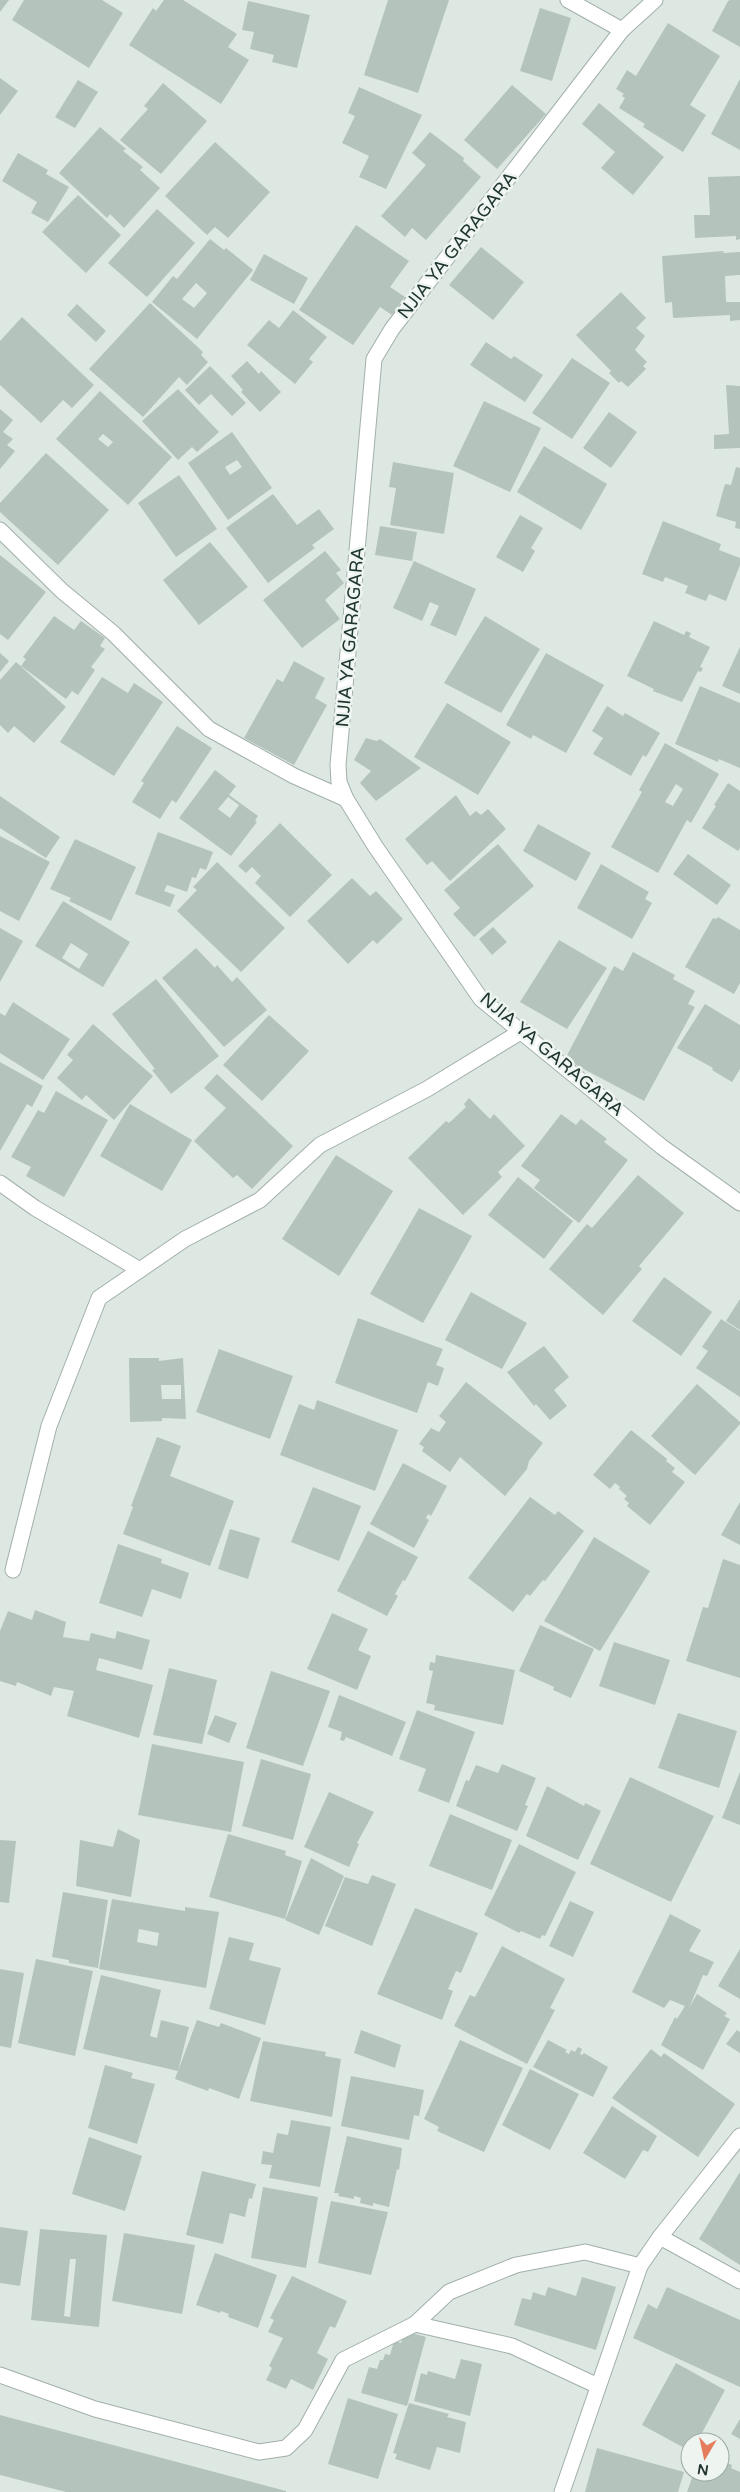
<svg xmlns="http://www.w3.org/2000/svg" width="740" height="2492" viewBox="0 0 740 2492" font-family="'Varela Round',sans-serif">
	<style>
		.building { fill: #b4c3bc; fill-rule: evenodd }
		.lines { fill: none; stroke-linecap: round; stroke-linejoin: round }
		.minor-casing { stroke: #a2afaa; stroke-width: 17 }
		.minor { stroke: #fff; stroke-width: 15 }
		.labels { text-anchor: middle; stroke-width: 5; stroke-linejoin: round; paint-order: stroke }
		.street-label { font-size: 18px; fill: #213630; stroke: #eef5f1 }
	</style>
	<rect width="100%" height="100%" fill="#dee8e3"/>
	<g class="building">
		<path d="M0,0h9l-9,12z"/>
		<path d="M24,0h78l21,13 -34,55 -77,-48z"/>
		<path d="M164,0h19l54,34 -9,13 21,13 -28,44 -92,-59 24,-37 3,3z"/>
		<path d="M388,0h61l-31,93 -54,-18z"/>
		<path d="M730,0h10v47l-28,-16 16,-30z"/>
		<path d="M248,1l62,14 -13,53 -25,-6 2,-7 -24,-6 4,-17 -12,-2z"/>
		<path d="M540,8l31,10 -19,63 -32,-10z"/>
		<path d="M668,23l52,33 -30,49 16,10 -23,37 -40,-25 2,-3 -26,-16 6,-10 -3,-2 2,-2 -8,-5 11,-19 9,6z"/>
		<path d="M0,78l18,13 -18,24z"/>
		<path d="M740,79v71l-29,-16z"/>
		<path d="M78,80l20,12 -23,36 -20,-11z"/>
		<path d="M163,83l44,38 -46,53 -41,-34 28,-31 -4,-3z"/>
		<path d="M512,85l34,29 -49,55 -33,-29z"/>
		<path d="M359,87l63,28 -36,74 -27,-12 10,-21 -27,-13 13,-27 -7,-3z"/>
		<path d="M599,103l65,54 -31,38 -32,-27 14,-16 -33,-28z"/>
		<path d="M100,127l26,22 -3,2 20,16 -3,3 20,18 -36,40 -14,-14 -3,4 -48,-45z"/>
		<path d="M430,132l34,26 -1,3 18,16 -55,63 -14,-12 -7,9 -24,-21 45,-51 -14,-12z"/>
		<path d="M215,142l55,50 -42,46 -13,-11 -8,8 -42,-39z"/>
		<path d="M18,153l30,17 -2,4 23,13 -21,35 -17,-9 6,-11 -35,-21z"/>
		<path d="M740,176v63l-4,1v-4l-41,2 -1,-23h16l-2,-38z"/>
		<path d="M78,195l43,40 -35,38 -44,-41z"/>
		<path d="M157,209l38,34 -48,54 -39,-34z"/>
		<path d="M356,225l53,36 -19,26 15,10 -13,18 -12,-8 -27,38 -54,-35z"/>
		<path d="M210,239l14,11 2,-2 27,22 -56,69 -45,-37 21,-26 4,3zM196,283l11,10 -13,15 -12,-9z"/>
		<path d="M481,247l43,35 -31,38 -44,-35z"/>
		<path d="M724,251l-1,2 17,-1v23l-15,1 1,26h14v18l-10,1v-6l-57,3 -1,-16 -7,1 -3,-47z"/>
		<path d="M264,254l44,24 -14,26 -44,-24z"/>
		<path d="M621,292l25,26 -10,10 9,8 -10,14 12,12 -4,4 3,3 -18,18 -7,-6 -2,2 -10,-10 2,-2 -35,-36z"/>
		<path d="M150,303l53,49 -2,3 7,7 -21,23 -8,-8 -36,40 -54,-48z"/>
		<path d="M77,304l29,27 -10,11 -29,-27z"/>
		<path d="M293,310l34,27 -18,22 4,3 -18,22 -48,-39 22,-25 10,8z"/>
		<path d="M22,317l72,68 -22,23 -9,-8 -22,23 -41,-38v-44z"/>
		<path d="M486,342l25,17 3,-3 29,19 -18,27 -55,-37z"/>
		<path d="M572,358l38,25 -38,56 -40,-26z"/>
		<path d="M247,361l12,13 2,-3 20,21 -21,20 -19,-20 2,-2 -12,-14z"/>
		<path d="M210,366l36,37 -14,13 -21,-22 -12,11 -14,-15z"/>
		<path d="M726,385l14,1v62l-26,1v-14l15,-1z"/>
		<path d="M178,389l41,43 -22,20 -5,-5 -14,13 -36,-39z"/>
		<path d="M100,391l72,66 -44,48 -72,-66zM103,434l10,8 -5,5 -10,-8z"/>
		<path d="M484,401l57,27 -31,64 -57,-26z"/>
		<path d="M0,409l13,11 -10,12 10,7 -6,6 8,6 -15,18z"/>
		<path d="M609,412l28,20 -26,36 -28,-20z"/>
		<path d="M232,432l40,56 -44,32 -40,-57zM237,460l5,7 -12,8 -5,-8z"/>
		<path d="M544,446l63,38 -26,46 -64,-38z"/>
		<path d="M46,453l63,57 -51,55 -58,-53v-9z"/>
		<path d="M393,462l61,11 -10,61 -54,-9 6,-37 -7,-1z"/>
		<path d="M736,467l4,1v61l-5,-1 1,-6 -20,-6 9,-32 6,1z"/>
		<path d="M179,475l38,54 -41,28 -38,-54z"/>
		<path d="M273,494l24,31 22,-16 15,20 -22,16 3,3 -47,35 -42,-55z"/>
		<path d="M520,515l23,13 -12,20 4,3 -12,21 -27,-15z"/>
		<path d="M663,521l58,23 -2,6 21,8v7l-14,36 -17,-7 -3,7 -21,-8 3,-7 -23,-9 -2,5 -21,-8z"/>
		<path d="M380,526l37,6 -5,29 -37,-6z"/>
		<path d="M210,542l38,45 -49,38 -36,-45z"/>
		<path d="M325,551l16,19 -5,3 8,10 -19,17 15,19 -38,29 -39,-48z"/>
		<path d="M0,555l46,37 -38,48 -8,-6z"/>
		<path d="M414,561l62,28 -20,47 -26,-11 9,-19 -9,-4 -8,19 -29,-13z"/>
		<path d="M54,616l20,14 7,-9 24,17 -5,8 5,3 -14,18 4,3 -17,25 -6,-4 -6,8 -45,-33 5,-7 -3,-2z"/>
		<path d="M485,616l55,33 -39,64 -57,-30z"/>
		<path d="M654,621l30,14 2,-4 5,2 -2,4 21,10 -10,20 3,1 -2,4 -3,-1 -16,31 -29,-11 1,-2 -27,-13z"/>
		<path d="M740,647v47l-18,-8z"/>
		<path d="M0,653l9,8 -9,11z"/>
		<path d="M546,653l58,32 -38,68 -33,-18 -2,4 -25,-14z"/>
		<path d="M294,661l31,17 -10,20 12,7 -33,60 -50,-27 33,-59 6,3z"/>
		<path d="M16,662l50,45 -32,36 -20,-17 -6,7 -8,-8v-45z"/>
		<path d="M102,677l26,16 6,-10 29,19 -49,74 -54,-34z"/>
		<path d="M700,686l40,17v65l-21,-9 -1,3 -43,-18z"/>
		<path d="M447,703l64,39 -33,53 -64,-38z"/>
		<path d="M607,706l16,10 2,-3 35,20 -14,24 -3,-2 -12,21 -38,-22 10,-16 -11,-7z"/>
		<path d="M177,726l35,22 -36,55 -4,-3 -12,19 -28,-17 12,-19 -3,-2z"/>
		<path d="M366,738l11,3 3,-2 41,29 -45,33 -16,-18 11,-12 -17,-11z"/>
		<path d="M665,743l54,31 -28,49 -4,-3 -29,53 -47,-26 31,-55 -3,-2zM676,784l7,5 -10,17 -8,-4z"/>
		<path d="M215,770l21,16 -7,9 29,21 -3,5 2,1 -26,34 -52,-38zM228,797l11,8 -9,13 -12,-9z"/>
		<path d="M728,783l12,8v57l-2,3 -36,-23 14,-22 -2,-1z"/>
		<path d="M456,795l14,21 6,-5 5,4 7,-6 18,20 -56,52 -18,-20 -5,4 -22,-26z"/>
		<path d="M0,796l60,41 -14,21 -46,-30z"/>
		<path d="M280,823l52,52 -42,42 -35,-34 6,-7 -9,-9 -6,6 -8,-7z"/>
		<path d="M538,824l53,29 -15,28 -53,-30z"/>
		<path d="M158,832l55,20 -7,18 -6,-2 -4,10 -4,-1 -5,15 -20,-7 -3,6 11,4 -5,12 -35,-13z"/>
		<path d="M0,836l50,26 -31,59 -19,-10z"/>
		<path d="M75,839l61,28 -25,54 -42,-20 2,-3 -21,-9z"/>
		<path d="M498,844l36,42 -60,51 -21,-23 7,-6 -16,-18z"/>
		<path d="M688,854l43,31 -14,20 -44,-31z"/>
		<path d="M217,862l68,66 -44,44 -64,-61 20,-21 -4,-3z"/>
		<path d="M601,864l48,28 -4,7 7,4 -20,36 -55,-31z"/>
		<path d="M352,878l18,18 6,-5 27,28 -26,25 -4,-4 -25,24 -41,-43z"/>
		<path d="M63,901l67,41 -27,45 -68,-41zM71,943l17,11 -9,15 -17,-11z"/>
		<path d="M718,917l22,13v53l-6,11 -49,-27 28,-49 3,1z"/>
		<path d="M493,927l14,15 -15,13 -13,-16z"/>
		<path d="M0,928l23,13 -23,41z"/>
		<path d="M559,940l48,28 -40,61 -47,-27z"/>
		<path d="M196,948l19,20 2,-3 15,17 5,-5 30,33 -43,37 -62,-69z"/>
		<path d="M633,952l42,23 -2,4 22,12 -7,13 7,3 -51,94 -79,-42 49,-93 9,5z"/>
		<path d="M156,979l63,77 -48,38 -19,-24 3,-1 -43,-55z"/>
		<path d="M13,1002l57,37 -27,41 -43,-27v-40l5,3z"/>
		<path d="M705,1004l35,21v44l-8,13 -20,-12 1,-2 -36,-20z"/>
		<path d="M269,1015l40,36 -47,50 -39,-36z"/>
		<path d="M93,1024l60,52 -39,44 -28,-25 -4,5 -25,-22 16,-18 -6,-5z"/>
		<path d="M0,1062l43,24 -11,21 -5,-3 -27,47z"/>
		<path d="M217,1074l76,72 -41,43 -15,-14 -4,3 -39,-37 32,-33 -22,-20z"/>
		<path d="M56,1091l52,29 -44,77 -38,-21 5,-9 -20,-10 27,-47 6,3z"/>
		<path d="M469,1098l21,21 4,-5 31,32 -27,26 4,5 -39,38 -55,-57 38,-37 3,2 17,-16 -2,-3z"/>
		<path d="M130,1104l62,36 -30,51 -62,-35z"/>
		<path d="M561,1114l15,11 5,-6 26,20 -3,3 24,18 -49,63 -45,-35 6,-8 -19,-14z"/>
		<path d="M336,1155l57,36 -54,85 -57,-37z"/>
		<path d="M638,1175l46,38 -45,53 3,3 -39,46 -54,-46 38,-45 5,4z"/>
		<path d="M518,1177l55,44 -29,38 -56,-44z"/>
		<path d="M419,1208l53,28 -49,87 -53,-29z"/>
		<path d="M664,1277l48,35 -31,44 -49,-35z"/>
		<path d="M471,1292l56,31 -25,46 -57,-29z"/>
		<path d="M740,1299v31l-14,-9z"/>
		<path d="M358,1318l85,31 -7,16 8,3 -6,18 -10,-4 -11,31 -82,-30z"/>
		<path d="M721,1319l19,12v66l-44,-29 12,-17 -6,-4z"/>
		<path d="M544,1346l25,31 -15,13 13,16 -17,14 -14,-16 -2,2 -27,-34z"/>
		<path d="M219,1349l74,27 -23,63 -74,-27z"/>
		<path d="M129,1358h30v3l24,-3 3,61 -24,-1v3l-32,1zM161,1385h20v14h-19z"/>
		<path d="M466,1382l77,61 -14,18 -2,8 -22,27 -45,-39 -10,15 -28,-21 2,-4 -5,-3 12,-16 8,4 7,-10 -7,-6z"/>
		<path d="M697,1384l43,38v2l-45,51 -44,-39z"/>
		<path d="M317,1400l81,30 -23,61 -95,-36 19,-51 15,6z"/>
		<path d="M631,1430l36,29 -1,2 9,7 -3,4 13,10 -35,43 -23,-19 2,-3 -5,-4 3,-3 -8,-7 1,-2 -5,-4 -5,6 -17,-14z"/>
		<path d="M157,1437l24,9 -11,30 64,25 -24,65 -87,-32 10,-27 -2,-1z"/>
		<path d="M403,1463l44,23 -16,30 -3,-2 -2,4 3,2 -15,28 -44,-24z"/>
		<path d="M313,1487l48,19 -22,55 -48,-19z"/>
		<path d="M530,1497l25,18 3,-4 26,20 -39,50 -2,-1 -13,16 -3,-2 -14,18 -45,-34z"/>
		<path d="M740,1502v43l-19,-10z"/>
		<path d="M230,1529l30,9 -12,41 -30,-10z"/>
		<path d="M368,1531l50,26 -13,24 -2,-1 -8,14 3,2 -11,20 -50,-25z"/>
		<path d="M594,1537l56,34 -50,80 -56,-30z"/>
		<path d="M118,1544l44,15 -1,4 28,10 -8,26 -29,-10 -10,28 -43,-14z"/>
		<path d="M723,1559l17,6v113l-54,-17 17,-54 5,1z"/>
		<path d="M35,1610l31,12 -3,15 26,4 2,-8 24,6 2,-8 33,9 -8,30 -43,-12 -3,12 57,15 -14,53 -72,-22 7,-25 -20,-4 -3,9 -34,-14 -1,4 -16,-5v-50l8,-20 24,9z"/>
		<path d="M332,1613l36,16 -10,21 13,6 -14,34 -50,-21z"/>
		<path d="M540,1625l54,24 -23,49 -18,-8 1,-3 -35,-16z"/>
		<path d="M614,1642l56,18 -15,45 -56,-19z"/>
		<path d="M436,1655l79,15 -12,55 -69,-15 1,-5 -9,-2 7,-32 -4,-1 1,-8 5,1z"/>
		<path d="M169,1668l48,12 -15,64 -49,-9z"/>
		<path d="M271,1671l59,20 -27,75 -57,-18z"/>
		<path d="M339,1695l67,27 -14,34 -46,-19 -2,4 -4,-1 2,-8 -14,-5z"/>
		<path d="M417,1710l58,22 -26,71 -31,-12 8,-22 -27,-10z"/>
		<path d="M678,1713l59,18 -18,57 -61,-20z"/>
		<path d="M215,1715l22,8 -8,20 -22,-9z"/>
		<path d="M152,1744l92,18 -13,70 -93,-17z"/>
		<path d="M261,1759l50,15 -18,66 -51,-14z"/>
		<path d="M502,1764l34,14 -11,27 3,1 -11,25 -61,-25 10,-26 3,1 7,-16 22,8z"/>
		<path d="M740,1772v53l-18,-7z"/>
		<path d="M630,1777l84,39 -43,86 -81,-38z"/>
		<path d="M547,1786l37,20 1,-3 16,8 -23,49 -52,-24z"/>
		<path d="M329,1792l45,20 -17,31 2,1 -10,23 -45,-20z"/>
		<path d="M450,1814l62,26 -20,50 -63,-24z"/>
		<path d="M118,1829l22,11 -9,57 -55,-11 4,-46 33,7z"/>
		<path d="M228,1834l58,17 -1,4 17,6 -17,58 -76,-22z"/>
		<path d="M0,1840l16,1 -7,62 -9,-1z"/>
		<path d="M519,1844l57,28 -31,64 -3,-1 -2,4 -19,-8 -2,2 -35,-18z"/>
		<path d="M311,1858l33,18 -25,59 -34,-15z"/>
		<path d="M372,1875l24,9 -24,62 -47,-20 20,-49 23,7z"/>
		<path d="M63,1892l45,8 -10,68 -29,-5v-3l-17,-3z"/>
		<path d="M112,1899l73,12v-4l34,5 -13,76 -107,-19zM139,1929l20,4 -2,13 -20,-4z"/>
		<path d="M570,1901l24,11 -21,45 -24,-11z"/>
		<path d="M415,1908l63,25 -17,40 -5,-2 -8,18 5,2 -11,29 -65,-26z"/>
		<path d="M670,1914l31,16 -12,21 25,11 -7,14 -4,-1 -14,33 8,-14 30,19 -3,3 6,3 -27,51 -42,-25 14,-28 2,2 8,-13 -15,-6 -6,8 -32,-16z"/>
		<path d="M229,1937l25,6 -5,17 32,8 -16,57 -56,-16z"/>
		<path d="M502,1946l63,33 -15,29 5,2 -28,54 -73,-38 16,-31 5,2z"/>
		<path d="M740,1949v50l-22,-13z"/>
		<path d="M36,1959l57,12 -18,85 -57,-13z"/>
		<path d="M0,1969l24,4 -13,75 -11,-2z"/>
		<path d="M101,1975l60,15 -11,46 7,2 4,-18 28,7 -11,44 -95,-22z"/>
		<path d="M197,2020l22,7 2,-4 40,15 -22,61 -30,-11 -1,3 -33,-12z"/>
		<path d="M361,2030l40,15 -6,23 -41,-15z"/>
		<path d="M737,2030l3,2v21l-14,-9z"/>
		<path d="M460,2040l63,28 -39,84 -47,-21 2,-4 -15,-8z"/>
		<path d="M548,2040l19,10 -2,2 4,2 2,-4 4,2 3,-5 4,2 -2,5 2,1 2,-2 24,14 -15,30 -60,-30z"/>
		<path d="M263,2041l63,11 -1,4 16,3 -9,58 -82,-16z"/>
		<path d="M651,2049l10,8 3,-4 71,51 -37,53 -86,-59z"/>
		<path d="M105,2065l28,8 -2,5 24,6 -18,60 -49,-16z"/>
		<path d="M530,2069l49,25 -29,56 -48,-25z"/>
		<path d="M351,2076l73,14 -5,26 -5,-1 -5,25 -68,-14z"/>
		<path d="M612,2106l45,30 -9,16 -5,-2 -18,29 -42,-26z"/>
		<path d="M291,2120l40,7 -11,60 -51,-9 3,-13 -11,-1 2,-13 10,2 4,-20 11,2z"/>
		<path d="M347,2136l55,12 -3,22 -2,-1 -8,38 -16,-4v3l-13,-3 1,-5 -7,-2v3l-16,-3 1,-3h-5z"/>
		<path d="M89,2137l53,19 -17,55 -53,-17z"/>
		<path d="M202,2171l54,13 -4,15 -3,-1 -4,19 -15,-4 -7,31 -37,-9z"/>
		<path d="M740,2172v93l-41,-26z"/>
		<path d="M263,2187l55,10 -12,71 -55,-10z"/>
		<path d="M331,2201l57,11 -17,63 -53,-12z"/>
		<path d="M0,2227l28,4 -8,55 -20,-3z"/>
		<path d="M40,2229l67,6 -8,92 -68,-7zM70,2259h6l-6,58 -6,-1z"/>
		<path d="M124,2233l71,12 -13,69 -70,-13z"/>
		<path d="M215,2253l62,22 -19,53 -30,-11 1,-3 -8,-3 -1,2 -24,-8z"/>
		<path d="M292,2276l55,25 -12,27 -5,-2 -13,27 11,6 -15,31 -22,-11 -5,10 -20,-9 6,-12 -3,-2 14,-28 -15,-6 6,-12 -4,-2z"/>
		<path d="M582,2277l34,10 -20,63 -82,-25 8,-27 9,2 2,-8 12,4 3,-9 28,9z"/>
		<path d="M667,2287l73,33v67l-107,-49 15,-34 9,5z"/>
		<path d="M405,2331l21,6 -19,69 -46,-13 8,-26 8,2 3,-9h3l2,-6 5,1 4,-14 7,2z"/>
		<path d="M461,2359l21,5 -12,52 -56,-15 7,-28 6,2 1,-4 27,8z"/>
		<path d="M676,2363l49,27 -28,52h-7v9l-48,-26z"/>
		<path d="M348,2398l50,16 -20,65 -50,-15z"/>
		<path d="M409,2403l40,11 -2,3 19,5 -6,31 -23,-6 -7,23 -35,-11 2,-5 -4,-1z"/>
		<path d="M0,2415l286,76v1h-220l-66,-17z"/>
		<path d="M740,2419v20l-9,-5z"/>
		<path d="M597,2448l87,24 -6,20h-93z"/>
		<path d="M720,2460l12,5 -1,3 9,4v20h-53l7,-20h26z"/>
	</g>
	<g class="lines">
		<defs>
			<g id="minor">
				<path d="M568,0l54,30"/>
				<path d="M655,0l-33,30 -230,299 -18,30 -36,406 1,17 7,17 29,47 106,153 181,148 78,56"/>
				<path d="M0,530l62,61 51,42 96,96 85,47 52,23"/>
				<path d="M0,1183l35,25 105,62"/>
				<path d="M13,1570l36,-144 50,-128 86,-59 75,-39 60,-55 107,-56 95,-58"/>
				<path d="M660,2237l80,44"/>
				<path d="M415,2324l34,-32 67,-27 69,-13 55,14"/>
				<path d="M0,2375l95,34 164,43 27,-4 19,-18 38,-70 72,-36 97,22 86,40"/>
				<path d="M562,2492l78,-226 20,-29 80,-101"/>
			</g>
		</defs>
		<use href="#minor" class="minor-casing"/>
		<use href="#minor" class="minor"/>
	</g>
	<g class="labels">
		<g class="street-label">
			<text transform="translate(457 245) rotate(-52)" y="6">NJIA YA GARAGARA</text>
			<text transform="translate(350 637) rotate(-85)" y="6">NJIA YA GARAGARA</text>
			<text transform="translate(552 1054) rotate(40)" y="6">NJIA YA GARAGARA</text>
		</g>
	</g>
	<g transform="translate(705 2457) rotate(189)"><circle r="24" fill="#eef5f1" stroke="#9ca9a4"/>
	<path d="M0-4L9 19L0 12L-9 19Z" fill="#e67c5e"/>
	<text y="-8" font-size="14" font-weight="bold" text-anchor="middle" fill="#213630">N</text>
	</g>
</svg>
